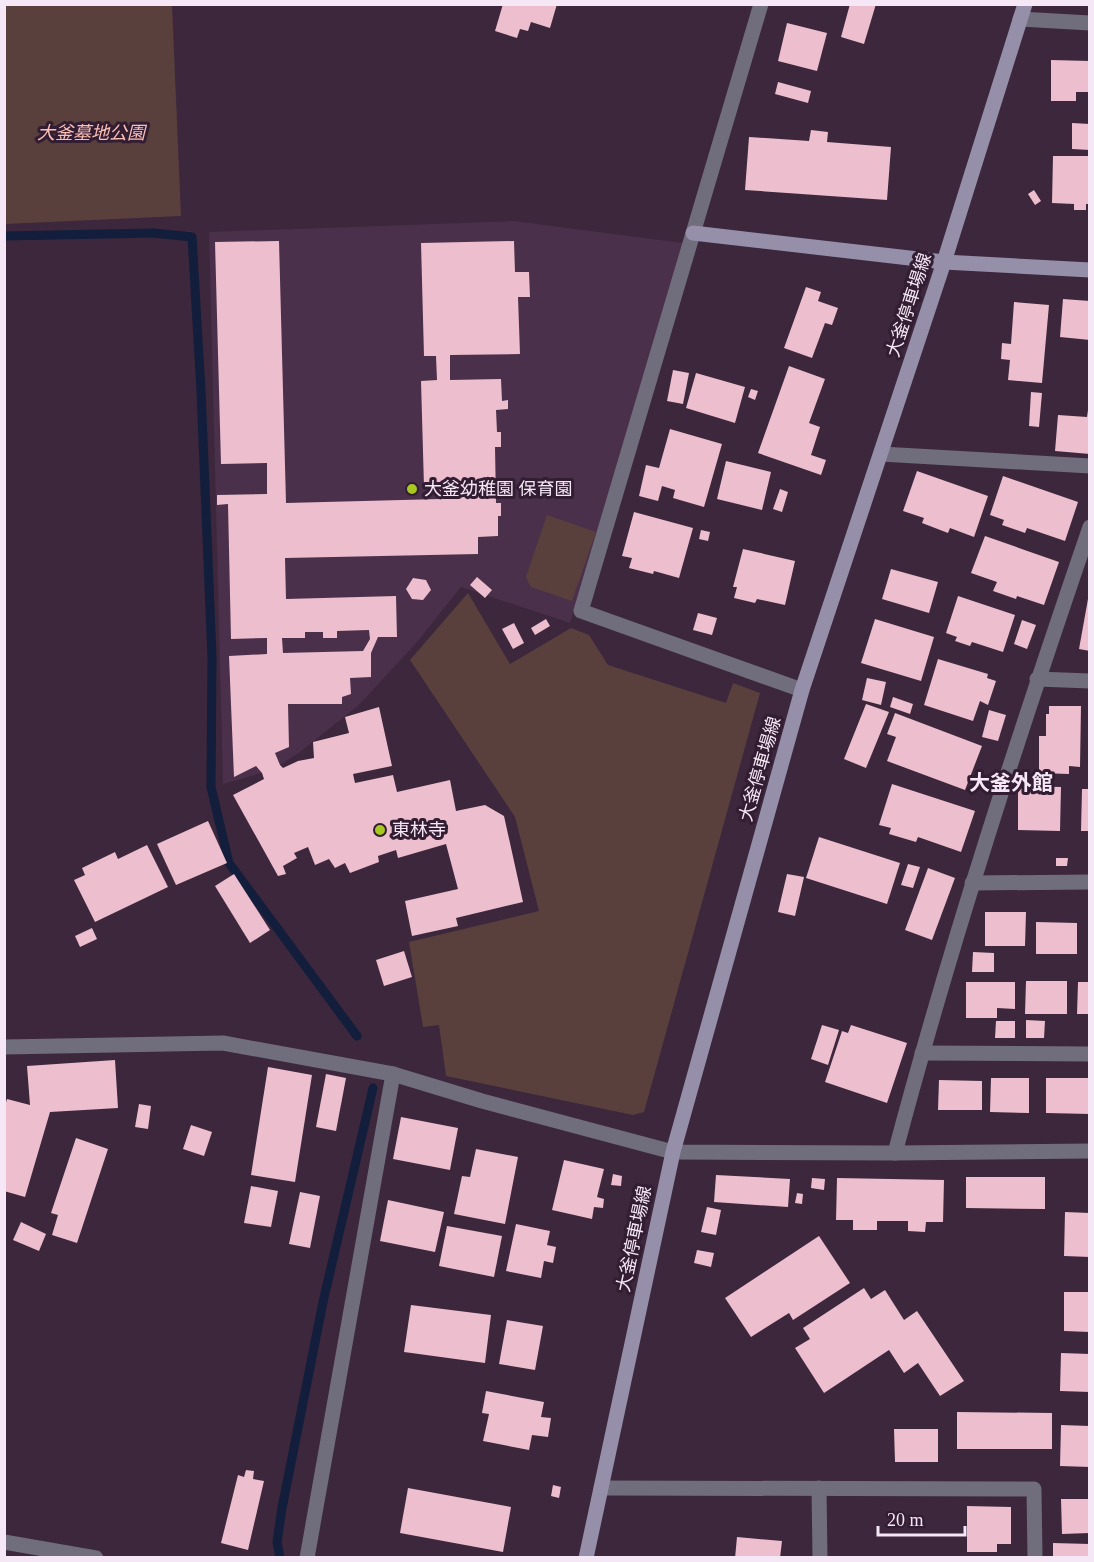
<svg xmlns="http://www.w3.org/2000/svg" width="1094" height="1562" viewBox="0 0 1094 1562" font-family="'Times New Roman','Noto Sans JP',serif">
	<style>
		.built { fill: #4a304a }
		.green { fill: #59403d }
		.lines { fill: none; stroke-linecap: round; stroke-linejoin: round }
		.stream { stroke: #121e3b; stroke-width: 9 }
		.building { fill: #edbecd; fill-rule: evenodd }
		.lane { stroke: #706d7d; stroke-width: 15 }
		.street { stroke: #706d7d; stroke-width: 15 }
		.secondary { stroke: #958fa9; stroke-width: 15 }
		.poi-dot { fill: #a6c821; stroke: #321d32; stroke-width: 2 }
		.labels { text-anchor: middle; stroke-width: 6; stroke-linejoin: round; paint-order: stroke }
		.park-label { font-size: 18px; font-style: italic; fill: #fabfb5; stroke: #321d32 }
		.street-label { font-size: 18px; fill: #f5e7f5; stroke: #321d32 }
		.poi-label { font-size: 18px; fill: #f5e7f5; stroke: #321d32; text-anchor: start }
		.quarter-label { font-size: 21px; font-weight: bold; fill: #f5e7f5; stroke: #321d32 }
	</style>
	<rect width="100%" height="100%" fill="#3c273c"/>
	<path class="built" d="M514,221l169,22 -113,380 -109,-36 -43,54 -59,64 -59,47 -20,13 -18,8 -39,11 -14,-552z"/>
	<g class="green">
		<path d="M4,5h168l9,211 -176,8z"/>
		<path d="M547,515l49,17 -24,69 -41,-14 -5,-10z"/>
		<path d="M468,593l42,71 61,-36 18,7 19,30 118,38 7,-20 27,10 -116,419 -11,3 -187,-39 -7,-51 -16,2 -14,-85 130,-31 -24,-94 -105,-157z"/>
	</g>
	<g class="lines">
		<g class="stream">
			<path d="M4,236l150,-3 38,4 9,154 11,266 -1,130 18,76 128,173"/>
			<path d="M280,1558l-3,-16 5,-34 41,-206 50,-214"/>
		</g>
	</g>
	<g class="building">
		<path d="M503,4h54l-7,24 -19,-6 -3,9 -8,-2 -3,9 -22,-7z"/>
		<path d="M850,4h26l-12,40 -23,-7z"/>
		<path d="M787,23l40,10 -10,38 -39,-10z"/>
		<path d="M1051,60l39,1v31h-14v9h-25z"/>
		<path d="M778,82l33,9 -3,12 -33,-9z"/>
		<path d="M1072,123l18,1v26l-18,-1z"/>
		<path d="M811,130l17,2 -1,10 64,5 -4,53 -142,-10 4,-53 60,4z"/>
		<path d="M1053,156h37v48h-4v6h-12v-6l-22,-1z"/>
		<path d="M1034,190l7,11 -6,4 -7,-11z"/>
		<path d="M279,241l7,262 154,-4 -1,-12h-15l-3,-106 16,-1 -1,-24h-12l-3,-113 93,-2 1,31h14l1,25h-12l2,57 -70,1v25l51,-1 1,22 6,-1v9l-12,1 1,22h4v15h-6l1,56h5v13h-3v20l-20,1v17l-193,4 1,41 110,-3 1,41h-19l-7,16v24l-21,1 1,16 -9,3v7h-54l1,43 -14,6 5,12 3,3 15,-7 16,-3 -1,-16 36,-9 -4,-16 34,-10 13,59 -39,8 2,9 38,-8 4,17 53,-12 6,31 29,-6 19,11 19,86 -67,16 2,8 -46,10 -7,-35 53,-12 -12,-45 -48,14 -2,-8 -18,6 1,6 -29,11 -5,-10 -10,5 -6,-9 -14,6 -7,-18 -14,6 3,5 -14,8 3,8 -8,2 -45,-81 31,-16 -2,-6 -6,-7 -22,11 -5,-121 38,-2v-16l-36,1 -3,-135 -11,1v-10l50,-1v-31l-46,1 -6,-222zM369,630l1,9 -7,12 -80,2 -1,-15h23v-6h18v6h14v-7z"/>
		<path d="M806,287l15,5 -3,9 20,7 -6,17 -7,-2 -13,35 -28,-10z"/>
		<path d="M1063,299l27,2v39l-30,-3z"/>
		<path d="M1014,302l35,3 -7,78 -34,-3 2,-20 -9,-1 1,-16 9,1z"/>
		<path d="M789,366l36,13 -16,44 11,4 -9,28 15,5 -5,15 -63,-22z"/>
		<path d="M673,370l16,3 -6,31 -16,-3z"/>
		<path d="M696,373l49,14 -10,36 -49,-15z"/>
		<path d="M751,389l7,2 -3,9 -7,-3z"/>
		<path d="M1031,392l11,1 -3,34 -10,-1z"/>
		<path d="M1088,410h2v44l-35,-3 3,-36 29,2z"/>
		<path d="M670,429l52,15 -18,63 -31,-9 2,-8 -13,-4 -4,15 -19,-5 7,-31 13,3z"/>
		<path d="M726,461l45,11 -9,38 -45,-11z"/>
		<path d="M917,471l71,25 -14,41 -24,-9 -2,5 -26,-10 2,-5 -21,-7z"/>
		<path d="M1003,476l75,26 -13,39 -38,-13 -2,5 -23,-8 2,-5 -14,-5z"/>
		<path d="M780,489l8,3 -6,20 -9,-3z"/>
		<path d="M634,512l59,16 -14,50 -25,-7 -1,3 -24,-6 3,-10 -10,-2z"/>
		<path d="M701,530l9,2 -2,9 -9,-2z"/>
		<path d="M985,536l74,26 -15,43 -27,-9 -1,3 -23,-8 4,-9 -26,-9z"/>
		<path d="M743,549l52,12 -10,44 -28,-6 -2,4 -21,-5 3,-11h-4z"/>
		<path d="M891,569l47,13 -9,31 -47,-14z"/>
		<path d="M477,577l15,13 -7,8 -15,-13z"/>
		<path d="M413,578l13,2 5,10 -8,10 -11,-1 -6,-10z"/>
		<path d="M958,596l57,19 -12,37 -31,-10 -2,4 -15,-5 2,-4 -11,-4z"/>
		<path d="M1088,599h2v52l-11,-2z"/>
		<path d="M698,613l19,5 -5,17 -19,-5z"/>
		<path d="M546,619l4,7 -15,9 -4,-7z"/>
		<path d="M875,619l59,18 -13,44 -60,-18z"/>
		<path d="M1022,620l14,5 -9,24 -13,-5z"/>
		<path d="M514,623l10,20 -11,6 -11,-20z"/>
		<path d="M938,659l50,15 -1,4 9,3 -8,24 -8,-4 -7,20 -49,-16z"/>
		<path d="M867,678l19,4 -5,23 -19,-5z"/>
		<path d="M893,697l20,7 -3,10 -20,-7z"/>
		<path d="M866,704l23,8 -23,56 -22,-9z"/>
		<path d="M1049,706h32l-1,61 -11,-1v8l-30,-1v-37h7v-22h3z"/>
		<path d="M989,710l17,5 -8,26 -16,-4z"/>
		<path d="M895,713l87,33 -17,44 -78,-29 9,-24 -9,-3z"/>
		<path d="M892,784l83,27 -14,41 -43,-15 -2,5 -27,-8 2,-6 -12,-3z"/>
		<path d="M1018,786l43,1 -1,44 -42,-1z"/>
		<path d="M1082,789h8v42h-9z"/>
		<path d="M208,821l19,42 -51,22 -19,-41z"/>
		<path d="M819,837l81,26 -13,41 -81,-26z"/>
		<path d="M147,845l21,42 -73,35 -21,-42 11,-5 -3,-7 33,-16 3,7z"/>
		<path d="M1056,858h12l-1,8h-11z"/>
		<path d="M908,864l12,3 -7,21 -12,-3z"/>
		<path d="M928,868l27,10 -23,62 -27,-10z"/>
		<path d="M234,874l36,56 -20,13 -35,-57z"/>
		<path d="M787,874l17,3 -9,39 -17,-4z"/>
		<path d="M985,912h41l-1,34h-40z"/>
		<path d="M1036,922l41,1v31h-41z"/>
		<path d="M92,928l5,11 -17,8 -5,-11z"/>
		<path d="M404,951l8,26 -28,9 -8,-26z"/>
		<path d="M973,952l21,1v19h-22z"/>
		<path d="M1026,981h41v33h-42z"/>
		<path d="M966,982h49v27l-18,-1v10h-31z"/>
		<path d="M1078,982h12v32h-13z"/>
		<path d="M1026,1020l19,1 -1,17h-18z"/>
		<path d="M996,1021h19v17h-20z"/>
		<path d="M822,1025l17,5 -11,35 -17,-6z"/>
		<path d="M851,1025l56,18 -20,60 -62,-21 17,-51 6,2z"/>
		<path d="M115,1060l3,48 -68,4 -25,85 -21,-6v-82l3,-10 23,6 -3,-39z"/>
		<path d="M268,1067l44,8 -17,107 -44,-7z"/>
		<path d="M326,1074l20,4 -10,53 -20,-4z"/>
		<path d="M991,1078h38v35l-39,-1z"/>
		<path d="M1046,1078h44v36l-44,-1z"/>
		<path d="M939,1080l43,1v29h-44z"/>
		<path d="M139,1104l12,2 -3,23 -13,-2z"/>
		<path d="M401,1117l57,11 -8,42 -57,-11z"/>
		<path d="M191,1125l21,7 -8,24 -21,-7z"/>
		<path d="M76,1138l32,11 -31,94 -25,-8 6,-20 -7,-2z"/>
		<path d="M476,1149l42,8 -13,67 -51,-10 8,-38 8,1z"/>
		<path d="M564,1160l40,9 -7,28 7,2 -1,9 -9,-1 -2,12 -40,-9z"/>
		<path d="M613,1174l9,2 -1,10 -10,-1z"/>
		<path d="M716,1175l74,4 -2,28 -74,-5z"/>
		<path d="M966,1177h79v32l-79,-1z"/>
		<path d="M812,1178l13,1 -1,11 -13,-2z"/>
		<path d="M837,1178l107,2 -1,42h-17l-1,10 -17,-1v-10h-31v9h-24v-10h-17z"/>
		<path d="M251,1186l27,5 -7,36 -27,-4z"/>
		<path d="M300,1192l20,4 -10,52 -21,-4z"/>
		<path d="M797,1193l6,1 -1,10 -7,-1z"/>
		<path d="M388,1200l56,12 -9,40 -55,-11z"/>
		<path d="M707,1207l14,3 -5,25 -15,-3z"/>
		<path d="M1065,1212l25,1v44l-26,-1z"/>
		<path d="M21,1222l25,12 -7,17 -26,-11z"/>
		<path d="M516,1224l34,7 -3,14 9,2 -3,16 -9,-2 -3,17 -35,-7z"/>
		<path d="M447,1226l55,10 -8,41 -55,-11z"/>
		<path d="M819,1236l31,47 -57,37 -4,-7 -38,24 -26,-39z"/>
		<path d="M697,1250l17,3 -3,14 -17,-4z"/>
		<path d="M864,1288l7,11 14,-9 19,30 13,-9 47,70 -24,15 -22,-33 -14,10 -15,-23 -65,43 -29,-45 15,-9 -7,-11z"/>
		<path d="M1064,1292h26v40l-26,-1z"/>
		<path d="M411,1305l80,10 -6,48 -81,-11z"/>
		<path d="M507,1320l36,6 -8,44 -36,-6z"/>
		<path d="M1061,1353l29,1v38l-30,-1z"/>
		<path d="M486,1391l58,11 -3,15 10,1 -3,19 -16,-2 -3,15 -46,-9 6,-27 -7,-1z"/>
		<path d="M957,1412l95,1v36h-95z"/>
		<path d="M1061,1425l29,1v41l-30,-1z"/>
		<path d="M894,1429h44v33h-43z"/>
		<path d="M246,1470l8,1 -1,8 11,2 -16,69 -27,-7 17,-68 6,2z"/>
		<path d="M553,1485l8,2 -2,11 -8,-2z"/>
		<path d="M408,1488l103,19 -8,45 -103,-19z"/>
		<path d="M1061,1499h29v34l-28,1z"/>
		<path d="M967,1506l44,1v37h-14v8h-30z"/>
		<path d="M737,1537l45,4 -2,17h-45z"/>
		<path d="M1053,1543l37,1 -1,14h-36z"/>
	</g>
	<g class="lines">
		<path class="lane" d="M922,1053l168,1"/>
		<g class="street">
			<path d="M761,4l-180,607 221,79"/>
			<path d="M1020,19l70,4"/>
			<path d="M881,454l209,12"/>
			<path d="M1037,679l53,2"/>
			<path d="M972,883l118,-1"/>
			<path d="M4,1047l219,-4 170,31 89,27 191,51 222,1 195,-2"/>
			<path d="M895,1153c56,-211 124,-419 195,-626"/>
			<path d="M601,1488l433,1 1,69"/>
			<path d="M819,1488l1,70"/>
			<path d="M4,1542l92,16"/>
			<path d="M307,1558l86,-484"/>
		</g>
		<g class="secondary">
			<path d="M693,233l251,29 146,8"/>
			<path d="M586,1558l87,-406 129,-462 142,-428 81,-258"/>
		</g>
	</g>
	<g class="poi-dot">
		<circle cx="412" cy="489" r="6"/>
		<circle cx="380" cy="830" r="6"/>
	</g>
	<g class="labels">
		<g class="park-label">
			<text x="91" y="139">大釜墓地公園</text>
		</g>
		<g class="street-label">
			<text transform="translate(909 305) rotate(-72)" y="6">大釜停車場線</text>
			<text transform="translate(760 769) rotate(-74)" y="6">大釜停車場線</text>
			<text transform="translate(634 1239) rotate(-78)" y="6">大釜停車場線</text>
		</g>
		<g class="poi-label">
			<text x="424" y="495">大釜幼稚園 保育園</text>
			<text x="392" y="836">東林寺</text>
		</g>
		<g class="quarter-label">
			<text x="1011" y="790">大釜外館</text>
		</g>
	</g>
	<rect width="1094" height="1562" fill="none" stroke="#f5e7f5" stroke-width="12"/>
	<path d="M878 1526v9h87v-9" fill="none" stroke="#f5e7f5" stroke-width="3"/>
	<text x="887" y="1526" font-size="18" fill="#f5e7f5" stroke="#321d32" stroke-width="4.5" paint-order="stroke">20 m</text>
</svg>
